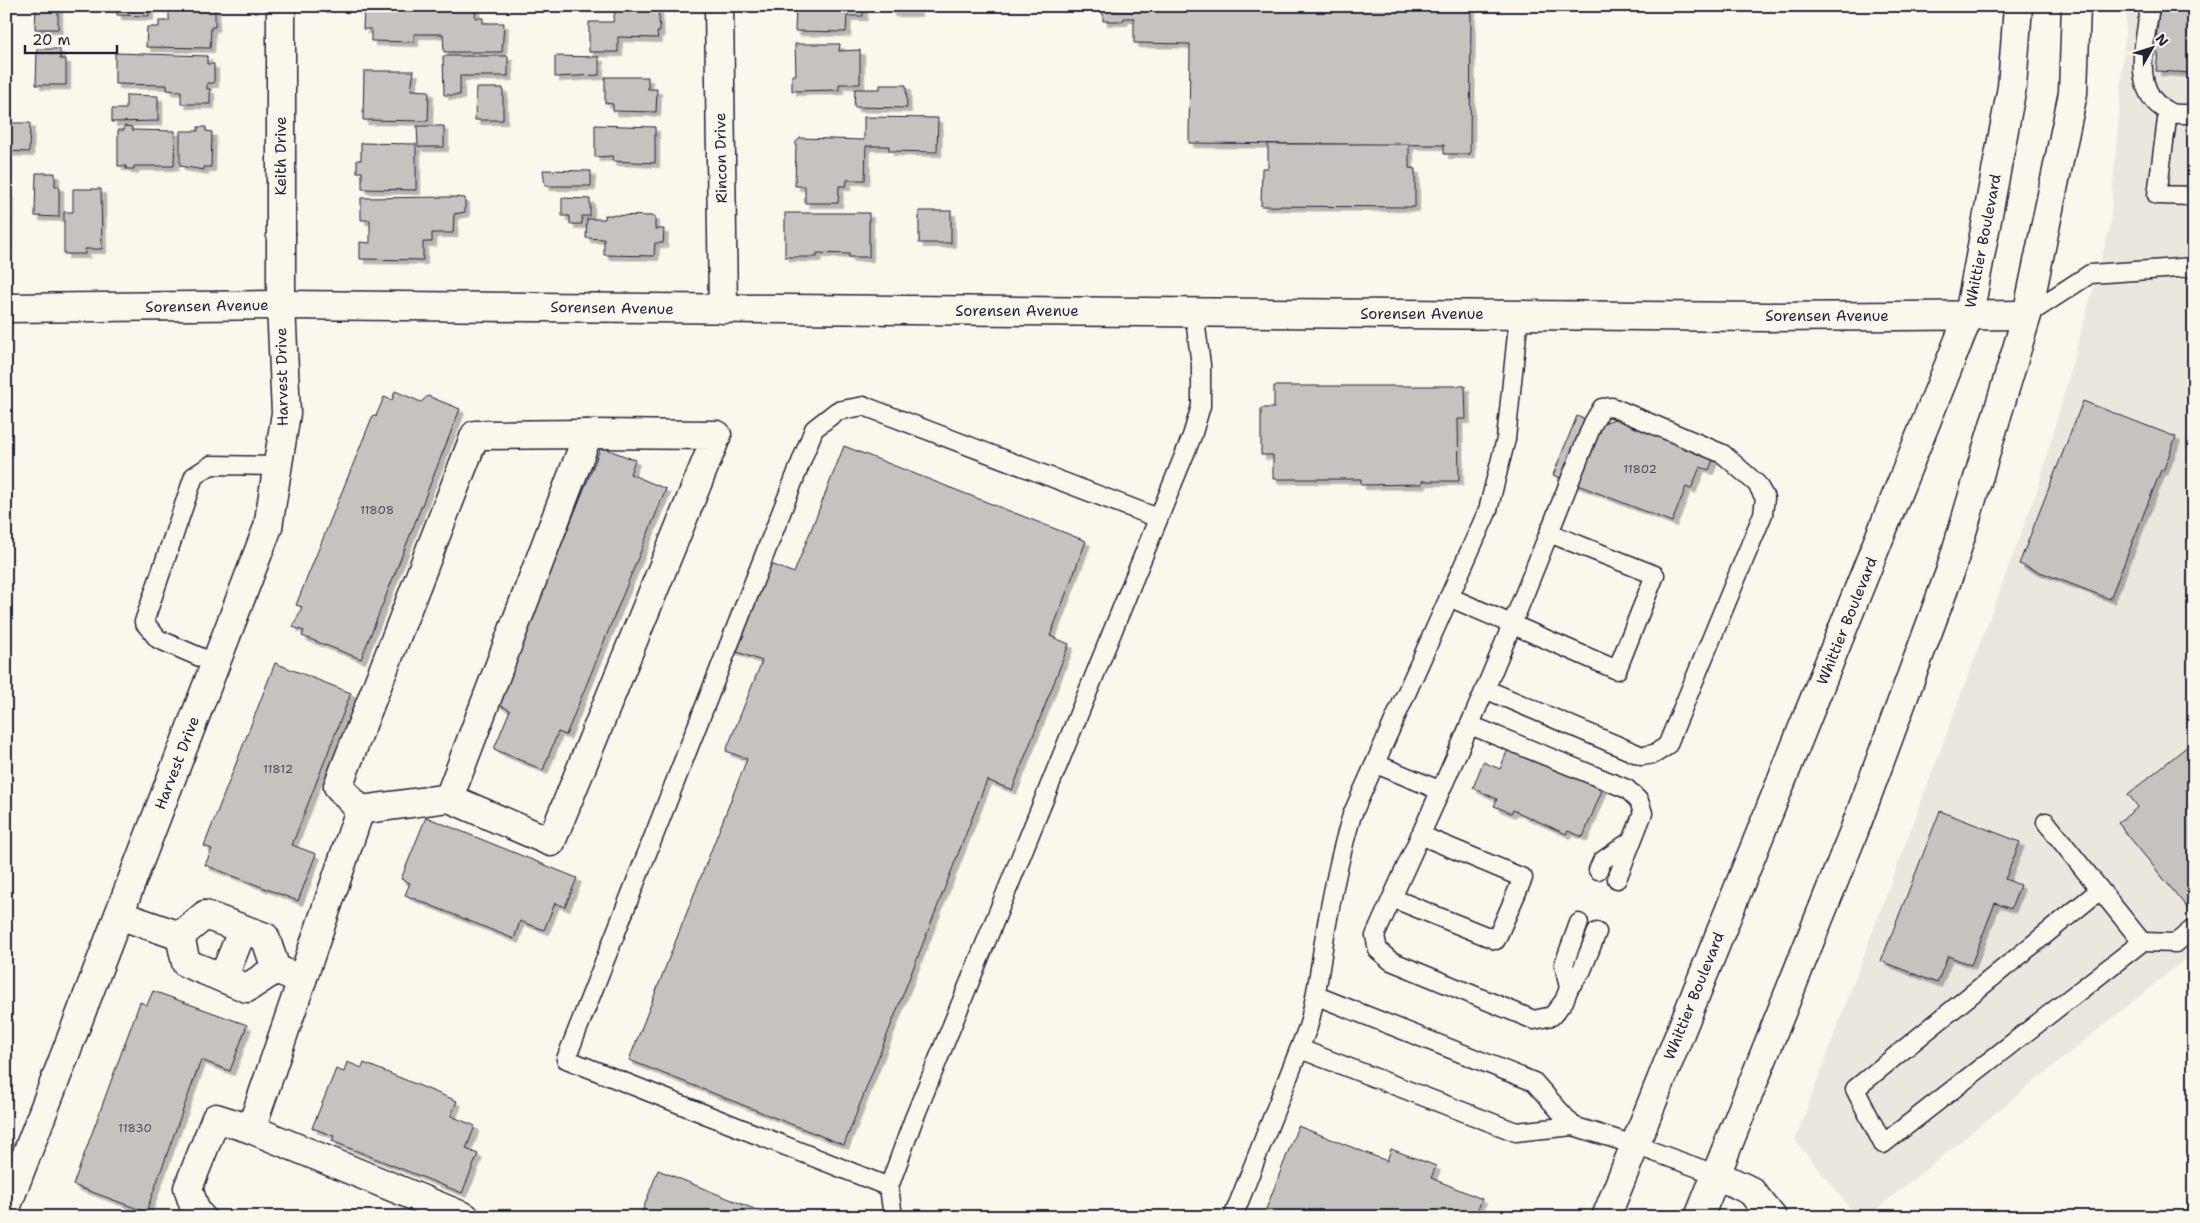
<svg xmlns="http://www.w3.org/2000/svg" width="2200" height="1223" viewBox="0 0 2200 1223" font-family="'Shantell Sans',sans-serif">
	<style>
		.built { fill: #ebe7df }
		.building { fill: #c6c2c0; stroke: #22223b; filter: url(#shadow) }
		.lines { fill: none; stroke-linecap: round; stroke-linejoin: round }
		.service-casing { stroke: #22223b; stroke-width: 21 }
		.minor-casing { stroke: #22223b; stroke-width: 31 }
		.tertiary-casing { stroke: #22223b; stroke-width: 31 }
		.primary-casing { stroke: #22223b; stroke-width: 31 }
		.service { stroke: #fbf7ec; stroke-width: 18 }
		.minor { stroke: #fbf7ec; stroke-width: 28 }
		.tertiary { stroke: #fbf7ec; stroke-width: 28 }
		.primary { stroke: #fbf7ec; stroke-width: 28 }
		.labels { text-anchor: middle; stroke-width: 4.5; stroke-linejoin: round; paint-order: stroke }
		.number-label { font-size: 12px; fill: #4b4a5c }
		.street-label { font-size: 15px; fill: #22223b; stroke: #fbf7ec }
	</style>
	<defs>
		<filter id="shadow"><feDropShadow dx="4.5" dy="4.5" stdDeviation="0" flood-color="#0004"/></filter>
	</defs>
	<rect width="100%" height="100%" fill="#fbf7ec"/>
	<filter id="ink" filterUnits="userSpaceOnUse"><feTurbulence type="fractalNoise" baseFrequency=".02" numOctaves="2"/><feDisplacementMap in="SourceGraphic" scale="10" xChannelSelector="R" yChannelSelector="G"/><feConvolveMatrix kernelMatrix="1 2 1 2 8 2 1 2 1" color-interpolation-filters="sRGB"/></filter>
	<g filter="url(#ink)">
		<path class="built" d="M2127,6h67v946l-327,265h-10l-62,-77 243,-652 72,-261z"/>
		<g class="building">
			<path d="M36,6h22v23h-23z"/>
			<path d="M117,6h32v10l-32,-1z"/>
			<path d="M169,6h46v21h-4l-1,21 -64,-1 1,-20h12v-6h10z"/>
			<path d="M364,6h112l-1,12h8v5h21l-2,29h-58l-1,-18h-29v8l-43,-1v-12h-8z"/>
			<path d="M616,6h42l2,26h-3l1,6 -40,-1v15h-29v-30h24z"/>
			<path d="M796,6h67v10h-16l-1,16 -51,-1z"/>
			<rect x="890" y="6" width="27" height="6"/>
			<path d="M1135,6h336l-1,148h-26v-9l-255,-2 1,-99 -56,-1v-25h-10l-1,3h-20v-11l31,2z"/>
			<path d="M2160,6h34v67l-38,-2 2,-19 -9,-1 2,-13 5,1z"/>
			<path d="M795,44h45l-1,7 21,-1v34h-21v6l-47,1v-16h4z"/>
			<path d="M37,49h23v10h6v26h-30z"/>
			<path d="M115,53l92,3v8h7v19h-7v6h3v15h-29v-13l-14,-1v-5l-52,-1z"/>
			<path d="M443,56h65v20h-48v19h-16z"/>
			<path d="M555,56l44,1v18l-44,2z"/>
			<path d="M364,71h50l-3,19 18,1 -1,30 -65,-1z"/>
			<path d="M605,77h43v12h9l-1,23 -43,-1v-7l-8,-1z"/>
			<path d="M880,85h26l1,23 -53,-1 1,-18h25z"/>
			<path d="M476,88h27v32h-28z"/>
			<path d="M126,95l32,1v25l-46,1v-13h14z"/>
			<path d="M864,117l74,1 -1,34 -48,-1v-5h-23l-1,34h-18l-1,6h-7l-1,17h-33v-17h-10l1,-44 4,-4 64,2z"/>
			<path d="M6,123h24l-1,29 -23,-1z"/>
			<path d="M595,125l60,2v36l-43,-2 1,-5 -18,1z"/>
			<path d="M124,126l8,1v3l43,1 -1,35h-40v3h-8v-3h-8v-36h6z"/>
			<path d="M417,126h27v21h-26z"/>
			<path d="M198,127h8v4l6,1 -1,35h-7v3l-24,-4v-35h18z"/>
			<path d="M361,143l55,1v46l-54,-1v-17h-5v-12h4z"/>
			<path d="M1268,144h141v24l6,1v38l-154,-1 1,-38h6z"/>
			<path d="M543,170l48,1v15h-46z"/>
			<path d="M36,173h19v13h4v31l-24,-1z"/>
			<path d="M73,189h28l1,60h-17v5h-21v-42h9z"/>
			<path d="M6,194h3l-1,60h-2z"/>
			<path d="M453,197l12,1v14l-11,2 -1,19h-21v9h-9v18l-63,-1v-17l10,1v-23h-9v-22z"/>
			<path d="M562,198l28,1v17h-8v8h-12v-8h-8z"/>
			<rect x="919" y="211" width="32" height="32"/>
			<path d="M785,213h84v44h-20v-3l-32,-1v4h-32z"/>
			<path d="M605,215l50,1v13h9l-1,14h-8l-1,13 -50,-1v-16l-18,-1 1,-19h18z"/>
			<path d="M1274,386h191l1,33h-8l1,62h-37v3l-61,1v-6h-88v-24h-12v-47h13z"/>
			<path d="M395,391l26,11 7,-6 32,13 -99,250 -59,-23 2,-5 -11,-4 9,-20 -6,-2 77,-190 3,1 8,-19 8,3z"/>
			<path d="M2083,401l93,36 -13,34 -2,-1 -51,129 -91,-35z"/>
			<path d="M1577,416l21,9 -23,59 -22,-9z"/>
			<path d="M1620,417l95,37 -6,16 -9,-3 -9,22 -5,-2 -14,35 -97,-38 23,-59z"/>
			<path d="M844,446l242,95 -36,95 19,8 -57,146 -25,-10 -143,365 -215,-85 118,-301 -21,-8 36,-90 -30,-11 34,-88 28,11z"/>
			<path d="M601,447l34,13 -5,14 36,15 -100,246 -8,-3 -15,38 -49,-21 16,-39 -13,-6z"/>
			<path d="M275,663l76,30 -59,152 24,9 -18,47 -93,-36 7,-16 -8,-3z"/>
			<path d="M2194,741v165l-5,4 -71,-87 20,-16 -10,-13z"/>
			<path d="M1508,749l95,39 -20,49 -15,-6 -2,3 -53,-24 -2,3 -17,-7 3,-7 -24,-11 10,-26 17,7z"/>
			<path d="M1940,811l80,31 -15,37 15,6 -9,24 -16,-6 -24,62 -23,-9 -11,27 -56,-22z"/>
			<path d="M426,817l151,61 -12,29 -10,-4 -11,27 -24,-9 -6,18 -109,-44 5,-12 -9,-4z"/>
			<path d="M153,991l94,34 -17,46 -29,-11 -55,152 -73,-27 67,-183 7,3z"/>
			<path d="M347,1062l15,6 2,-5 93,38 -6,15 24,10 -9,23 12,5 -16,39 -130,-52 2,-5 -22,-8 24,-59 8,3z"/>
			<path d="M1298,1126l89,35 4,-12 45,17 -5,12 51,21 -7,18h-212z"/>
			<path d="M658,1170l116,47h-134z"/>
		</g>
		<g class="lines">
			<defs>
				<g id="service">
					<path d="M2150,6c-4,34 -21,85 17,105 6,4 19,3 27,3"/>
					<path d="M2168,112l-11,83 37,1"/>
					<path d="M2027,315l63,-41 104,-7"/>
					<path d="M216,664l-58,-25 -14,-17 50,-146 17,-11 67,1"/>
					<path d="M1485,689l157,67 12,-2 13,-8 96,-232 2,-16 -8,-14 -34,-30 -111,-47 -10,1 -9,15 -44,110"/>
					<path d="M1470,725l157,64 12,12 4,12 -26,66"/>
					<path d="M1376,764l63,26"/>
					<path d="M2046,822l96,120 -259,202 -28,-55 245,-199"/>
					<path d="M1420,835l103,43 -27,62 -104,-42c26,-58 53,-116 78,-174 28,-63 53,-127 79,-191l106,42 -38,95 -168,-73"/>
					<path d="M1598,870l4,-9 30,-21"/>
					<path d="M1392,898l-17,38 3,14 13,11 143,59 18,-4 12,-15 5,-13 13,-18 15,-38"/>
					<path d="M2142,942l34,1 18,-15"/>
					<path d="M1569,988l-5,-24 15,-41"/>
					<path d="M1317,996l217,86 39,44"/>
					<path d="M1300,1049l216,83 57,-6 62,19 80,29"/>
					<path d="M889,1187l-323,-128 248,-630 23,-18 27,-5 294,112"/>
					<path d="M893,1217l-4,-30 24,-66 279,-685 9,-30v-41l-7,-53"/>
					<path d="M1233,1217l75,-190c9,-31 12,-61 17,-92 7,-41 15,-81 27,-120l136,-305 18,-71 13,-124"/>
				</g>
				<g id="minor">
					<path d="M719,6l4,303"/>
					<path d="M449,798l102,44 166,-407 -129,-1"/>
					<path d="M119,915l61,21"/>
					<path d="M180,936l25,-21 60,22 11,32 26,11 -51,149 214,88"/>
					<path d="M180,936l6,27 61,25 29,-19"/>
					<path d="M223,978l20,-49"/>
					<path d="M302,980l58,-170 89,-12 139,-364 -113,1 -137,351 22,24"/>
					<path d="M6,1208l262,-681 18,-114 -5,-108v-299"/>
					<path d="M201,1217l-5,-5 -8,-24 28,-70 35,11"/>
				</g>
				<g id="tertiary">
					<path d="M6,308l275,-3 1487,12 259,-2"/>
					<path d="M1715,1174l36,17 21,26"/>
				</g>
				<g id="primary">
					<path d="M1606,1217l363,-902 43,-228 6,-81"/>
					<path d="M1699,1217l155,-386 96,-259 77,-257 46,-222 3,-87"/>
				</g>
			</defs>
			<use href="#service" class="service-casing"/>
			<use href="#minor" class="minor-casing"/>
			<use href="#tertiary" class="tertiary-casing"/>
			<use href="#primary" class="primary-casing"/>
			<use href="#service" class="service"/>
			<use href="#minor" class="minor"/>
			<use href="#tertiary" class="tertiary"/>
			<use href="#primary" class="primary"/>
		</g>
	</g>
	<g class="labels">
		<g class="number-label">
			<text x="1640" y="473">11802</text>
			<text x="377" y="514">11808</text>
			<text x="278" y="773">11812</text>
			<text x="135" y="1132">11830</text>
		</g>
		<g class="street-label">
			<text transform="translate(281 156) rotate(-90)" y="5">Keith Drive</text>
			<text transform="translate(721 158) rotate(-91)" y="5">Rincon Drive</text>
			<text transform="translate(1983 241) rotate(-79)" y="5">Whittier Boulevard</text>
			<text transform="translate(207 306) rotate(-1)" y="5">Sorensen Avenue</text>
			<text transform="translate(612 308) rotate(1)" y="5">Sorensen Avenue</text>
			<text x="1017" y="316">Sorensen Avenue</text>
			<text x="1422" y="319">Sorensen Avenue</text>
			<text x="1827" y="321">Sorensen Avenue</text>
			<text transform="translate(282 377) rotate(-91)" y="5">Harvest Drive</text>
			<text transform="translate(1847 621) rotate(-68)" y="5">Whittier Boulevard</text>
			<text transform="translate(177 763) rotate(-69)" y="5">Harvest Drive</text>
			<text transform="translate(1694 996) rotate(-68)" y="5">Whittier Boulevard</text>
		</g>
	</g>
	<rect width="2200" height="1223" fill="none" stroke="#fbf7ec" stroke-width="25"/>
	<rect x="12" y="12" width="2175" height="1198" fill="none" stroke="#22223b" stroke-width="2" filter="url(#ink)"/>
	<g transform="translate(2152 48) rotate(51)" stroke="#fbf7ec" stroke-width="4" paint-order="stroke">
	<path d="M0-4L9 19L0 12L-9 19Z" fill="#22223b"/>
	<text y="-8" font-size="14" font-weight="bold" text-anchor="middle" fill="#22223b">N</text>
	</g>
	<path d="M25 45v8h92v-8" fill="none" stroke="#22223b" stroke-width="2.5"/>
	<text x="32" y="45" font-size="15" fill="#22223b" stroke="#fbf7ec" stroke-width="4" paint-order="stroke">20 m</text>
</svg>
